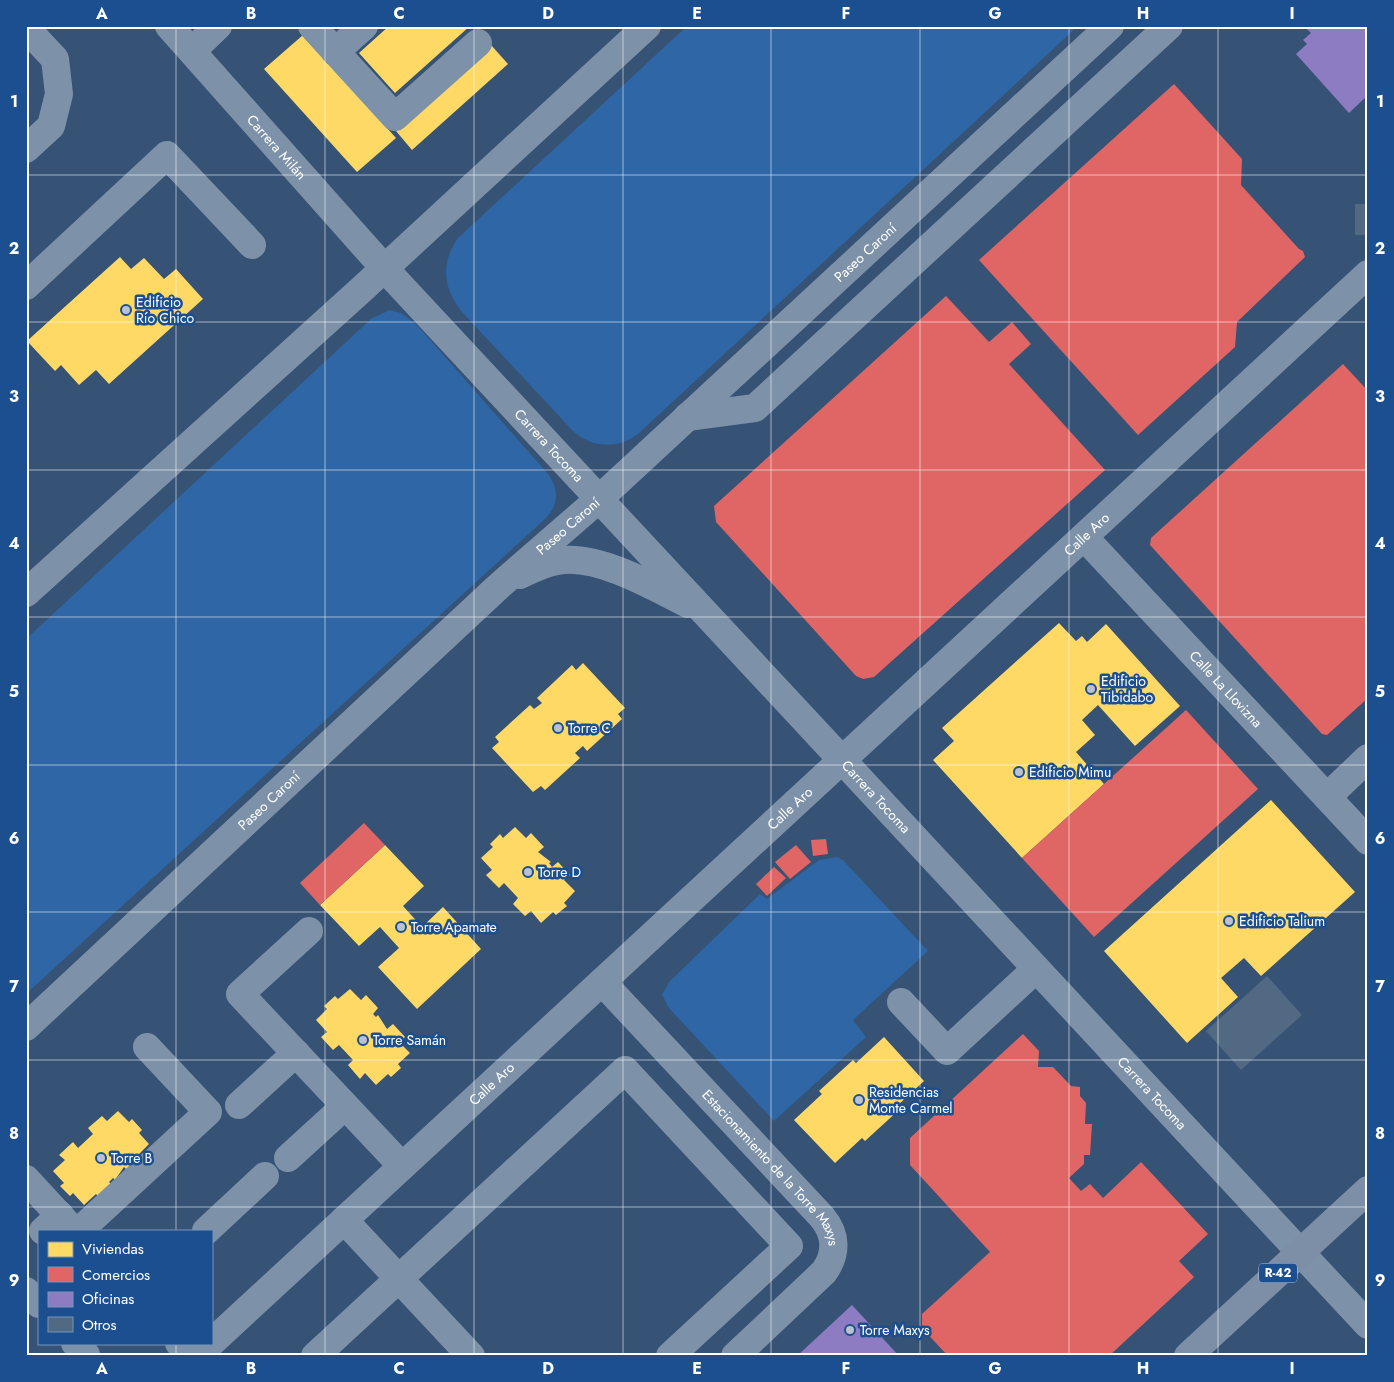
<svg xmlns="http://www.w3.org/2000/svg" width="1394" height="1382" viewBox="0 0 1394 1382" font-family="Jost,sans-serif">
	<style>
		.green { fill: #2f66a5 }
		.homes { fill: #ffd966 }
		.shops { fill: #e06666 }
		.offices { fill: #8e7cc3 }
		.building { fill: #526984 }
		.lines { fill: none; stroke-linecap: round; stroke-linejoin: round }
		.minor { stroke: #7d92a8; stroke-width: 28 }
		.major { stroke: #7d8ea7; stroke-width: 28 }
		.grid { fill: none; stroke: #fff; stroke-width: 1; stroke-opacity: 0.55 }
		.poi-dot { fill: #b9c2ce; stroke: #1b4f8f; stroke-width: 2 }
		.labels { text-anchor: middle; stroke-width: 5; stroke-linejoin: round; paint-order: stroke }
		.shield { fill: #1b4f8f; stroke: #bbcadd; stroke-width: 1 }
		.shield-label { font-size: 12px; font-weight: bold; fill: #fff }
		.street-label { font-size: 14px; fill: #fff; stroke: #1b4f8f }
		.poi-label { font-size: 14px; fill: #fff; stroke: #1b4f8f; text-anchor: start }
		.neatline { fill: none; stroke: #fff; stroke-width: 2 }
		.grid-label { font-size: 16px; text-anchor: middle; font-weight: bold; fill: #fff }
	</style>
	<rect width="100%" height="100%" fill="#365274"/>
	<g class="green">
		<path d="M687,26h391l-440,408c-21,16 -47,14 -66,-4l-110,-118c-19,-24 -22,-49 -4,-74z"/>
		<path d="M390,310l11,3 16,12 132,150c10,17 10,29 -4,44l-519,475v-355l346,-321z"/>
		<path d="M837,857l6,3 85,91 -75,69 13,17 -92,84 -106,-114 -6,-13 8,-13 90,-87 7,5 52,-39z"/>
	</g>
	<g class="homes">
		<path d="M389,26h81l-75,67 -36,-40z"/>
		<path d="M303,35l93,103 -39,34 -93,-103z"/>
		<path d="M491,45l17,19 -96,86 -16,-19z"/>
		<path d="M120,257l11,12 13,-11 20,21 12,-10 27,30 -94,85 -13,-14 -17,15 -18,-20 -6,6 -28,-30z"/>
		<path d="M1059,623l17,18 6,-5 5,6 19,-18 74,82 -45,40 -37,-41 -16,15 13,15 -19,17 28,32 -82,74 -89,-98 21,-19 -12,-13z"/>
		<path d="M583,663l42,45 -7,6 4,5 -35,32 -4,-5 -8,7 5,5 -35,32 -4,-4 -8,6 -41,-44 7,-6 -4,-5 35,-32 4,4 8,-6 -5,-5 35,-33 4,5z"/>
		<path d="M1271,800l84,92 -94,84 -17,-18 -23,20 17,19 -51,46 -83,-92z"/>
		<path d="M515,827l11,11 5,-5 13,14 -6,5 13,10 -2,1 3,4 6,-5 12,13 -6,5 11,11 -11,12 3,3 -11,9 -3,-3 -12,11 -10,-12 -6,5 -12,-12 5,-6 -14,-15 -5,5 -13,-13 6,-5 -11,-12 12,-11 -3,-3 10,-10 3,4z"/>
		<path d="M385,845l39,41 -21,20 19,21 21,-20 38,42 -64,60 -39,-42 21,-19 -19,-21 -21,19 -39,-41z"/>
		<path d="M350,989l11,11 5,-5 12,13 -5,6 3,3 2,-2 9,14 6,-5 12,13 -6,5 11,11 -12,11 3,4 -10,9 -3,-3 -12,11 -11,-12 -5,6 -12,-14 5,-5 -14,-15 -6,5 -12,-13 6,-5 -11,-12 11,-11 -3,-3 11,-10 3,3z"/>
		<path d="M884,1037l40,44 -27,25 3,3 -35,32 -3,-3 -27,25 -41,-43 28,-26 -3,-3 34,-31 3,3z"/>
		<path d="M118,1111l11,11 3,-3 10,11 -3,3 10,11 -11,11 5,5 -13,13 -6,-6 -9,13 -2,-2 -4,4 6,5 -14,12 -5,-5 -12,11 -11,-12 -3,3 -10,-10 4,-3 -11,-12 12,-11 -6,-5 14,-13 5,6 15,-14 -5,-6 14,-12 5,5z"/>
	</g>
	<g class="shops">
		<path d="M1174,84l68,75 -1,26 58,64 4,2 2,6 -68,65 -2,25 -97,88 -159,-175z"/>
		<path d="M946,296l43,46 23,-20 19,22 -22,20 96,106 -231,207 -11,2 -7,-3 -140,-154 -2,-16z"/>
		<path d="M1343,364l25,27v307l-41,37 -5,-1 -172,-189 1,-7z"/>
		<path d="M1186,710l72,79 -164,148 -72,-79z"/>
		<path d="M364,823l21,22 -65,60 -20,-22z"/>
		<path d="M826,839l2,15 -15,2 -2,-16z"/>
		<path d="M796,845l15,17 -21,17 -15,-17z"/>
		<path d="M774,867l12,11 -19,18 -11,-12z"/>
		<path d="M1023,1034l16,17 -1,16h15l18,19 9,1v9l6,7 -1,21h7l-2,31h-6v9l-15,14 12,13 9,-7 13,14 38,-36 67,72 -29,27 15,16 -85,79h-161l-26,-28v-14l68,-62 -80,-87v-27z"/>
	</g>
	<g class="offices">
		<path d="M1304,26h64v69l-19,18 -53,-59 11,-10 -4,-4 8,-7z"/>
		<path d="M852,1305l47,51h-102z"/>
	</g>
	<g class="building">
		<rect x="1355" y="204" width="13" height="31"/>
		<path d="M1267,976l35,39 -61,55 -35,-39z"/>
	</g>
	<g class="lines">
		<g class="minor">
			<path id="s1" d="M169,26l216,243 983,1056"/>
			<path d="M312,26l83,91 83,-74"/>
			<path d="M26,28l29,31 4,35 -8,32 -25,23"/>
			<path d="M192,51l26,-25"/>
			<path d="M335,52l29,-26"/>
			<path d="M26,286l141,-131 85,90"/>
			<path d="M687,417l68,-9 414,-382"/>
			<path id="s2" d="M1084,537l284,304"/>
			<path d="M520,575c14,-7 29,-14 44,-15 39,-3 90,27 124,44"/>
			<path d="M26,593l336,-304 285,-263"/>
			<path d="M1327,797l41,-39"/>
			<path d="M309,931l-69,63 162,172"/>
			<path id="s3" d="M602,982l220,235c15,18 15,37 2,55l-89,84"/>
			<path d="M901,1002l46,49 89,-82"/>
			<path id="s4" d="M26,1027l473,-441 100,-87 511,-473"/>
			<path d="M239,1105l57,-52"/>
			<path d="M288,1158l57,-52"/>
			<path d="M26,1179l48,52"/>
			<path d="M344,1220l127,136"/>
			<path d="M43,1231l17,-16"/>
			<path d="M79,1231l129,-119 -61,-65"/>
			<path d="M206,1231l59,-55"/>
			<path d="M26,1291l13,13"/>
			<path d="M75,1343l11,12"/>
			<path d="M179,1343l12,13"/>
			<path id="s5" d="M211,1343l1157,-1069"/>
			<path d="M315,1356l310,-286 164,176 -119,110"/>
		</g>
		<path class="major" d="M1188,1356l180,-166"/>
	</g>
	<path class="grid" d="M176,26v1205M325,26v1330M474,26v1330M623,26v1330M771,26v1330M920,26v1330M1069,26v1330M1218,26v1330M26,175h1342M26,322h1342M26,470h1342M26,617h1342M26,765h1342M26,912h1342M26,1060h1342M26,1207h1342M176,1343v13"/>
	<g class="poi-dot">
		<circle cx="126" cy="310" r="5"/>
		<circle cx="1091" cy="689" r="5"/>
		<circle cx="558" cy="728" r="5"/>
		<circle cx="1019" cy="772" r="5"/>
		<circle cx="528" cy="872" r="5"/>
		<circle cx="1229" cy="921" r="5"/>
		<circle cx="401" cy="927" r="5"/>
		<circle cx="363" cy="1040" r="5"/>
		<circle cx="859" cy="1100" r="5"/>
		<circle cx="101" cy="1158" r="5"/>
		<circle cx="850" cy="1330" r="5"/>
	</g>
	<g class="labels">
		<rect class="shield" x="1259" y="1263.5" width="38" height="19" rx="4"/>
		<g class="shield-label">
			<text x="1278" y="1277">R-42</text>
		</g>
		<g class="street-label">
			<text dy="5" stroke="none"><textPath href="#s1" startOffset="162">Carrera Milán</textPath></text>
			<text dy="5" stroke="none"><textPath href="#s4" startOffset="1142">Paseo Caroní</textPath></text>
			<text dy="5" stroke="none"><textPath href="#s1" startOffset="566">Carrera Tocoma</textPath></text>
			<text dy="5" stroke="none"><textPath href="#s4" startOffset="738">Paseo Caroní</textPath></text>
			<text dy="5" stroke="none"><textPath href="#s5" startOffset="1192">Calle Aro</textPath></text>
			<text dy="5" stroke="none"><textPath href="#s2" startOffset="208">Calle La Llovizna</textPath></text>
			<text dy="5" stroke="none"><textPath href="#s1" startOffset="1046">Carrera Tocoma</textPath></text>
			<text dy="5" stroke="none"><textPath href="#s4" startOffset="332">Paseo Caroní</textPath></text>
			<text dy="5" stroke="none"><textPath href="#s5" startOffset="788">Calle Aro</textPath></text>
			<text dy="5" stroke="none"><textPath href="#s5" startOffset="382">Calle Aro</textPath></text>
			<text dy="5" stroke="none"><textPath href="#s1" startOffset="1451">Carrera Tocoma</textPath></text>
			<text dy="5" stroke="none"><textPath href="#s3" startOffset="252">Estacionamiento de la Torre Maxys</textPath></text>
		</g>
		<g class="poi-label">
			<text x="136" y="307">Edificio<tspan x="136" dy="16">Río Chico</tspan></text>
			<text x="1101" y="686">Edificio<tspan x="1101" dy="16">Tibidabo</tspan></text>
			<text x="568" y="733">Torre C</text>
			<text x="1029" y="777">Edificio Mimu</text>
			<text x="538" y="877">Torre D</text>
			<text x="1239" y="926">Edificio Talium</text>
			<text x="411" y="932">Torre Apamate</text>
			<text x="373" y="1045">Torre Samán</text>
			<text x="869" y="1097">Residencias<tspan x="869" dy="16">Monte Carmel</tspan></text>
			<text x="111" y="1163">Torre B</text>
			<text x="860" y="1335">Torre Maxys</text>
		</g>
	</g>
	<rect width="1394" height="1382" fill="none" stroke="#1b4f8f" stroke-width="55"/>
	<rect x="38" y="1230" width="175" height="115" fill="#1b4f8f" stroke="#7695bc"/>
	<rect x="48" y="1242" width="25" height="15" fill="#ffd966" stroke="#7695bc"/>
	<text x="82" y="1254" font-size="15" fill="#ffffff">Viviendas</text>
	<rect x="48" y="1267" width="25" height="15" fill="#e06666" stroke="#7695bc"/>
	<text x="82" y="1280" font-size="15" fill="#ffffff">Comercios</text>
	<rect x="48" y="1292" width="25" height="15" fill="#8e7cc3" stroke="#7695bc"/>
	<text x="82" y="1304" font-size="15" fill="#ffffff">Oficinas</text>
	<rect x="48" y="1317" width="25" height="15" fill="#526984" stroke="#7695bc"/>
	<text x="82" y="1330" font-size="15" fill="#ffffff">Otros</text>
	<rect x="28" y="28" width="1338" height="1326" class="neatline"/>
	<g class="grid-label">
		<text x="102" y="19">A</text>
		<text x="251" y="19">B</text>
		<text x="399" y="19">C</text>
		<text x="548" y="19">D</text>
		<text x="697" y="19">E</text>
		<text x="846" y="19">F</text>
		<text x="995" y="19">G</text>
		<text x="1143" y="19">H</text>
		<text x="1292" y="19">I</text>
		<text x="14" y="107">1</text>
		<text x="1380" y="107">1</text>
		<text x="14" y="254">2</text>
		<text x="1380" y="254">2</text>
		<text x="14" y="402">3</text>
		<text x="1380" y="402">3</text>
		<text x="14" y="549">4</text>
		<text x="1380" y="549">4</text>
		<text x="14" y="697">5</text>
		<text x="1380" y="697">5</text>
		<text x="14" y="844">6</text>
		<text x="1380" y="844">6</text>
		<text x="14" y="992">7</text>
		<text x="1380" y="992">7</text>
		<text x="14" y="1139">8</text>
		<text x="1380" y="1139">8</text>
		<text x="14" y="1286">9</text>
		<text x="1380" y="1286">9</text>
		<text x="102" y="1374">A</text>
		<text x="251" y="1374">B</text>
		<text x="399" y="1374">C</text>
		<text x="548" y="1374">D</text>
		<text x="697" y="1374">E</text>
		<text x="846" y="1374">F</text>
		<text x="995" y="1374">G</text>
		<text x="1143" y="1374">H</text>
		<text x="1292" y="1374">I</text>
	</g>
</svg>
